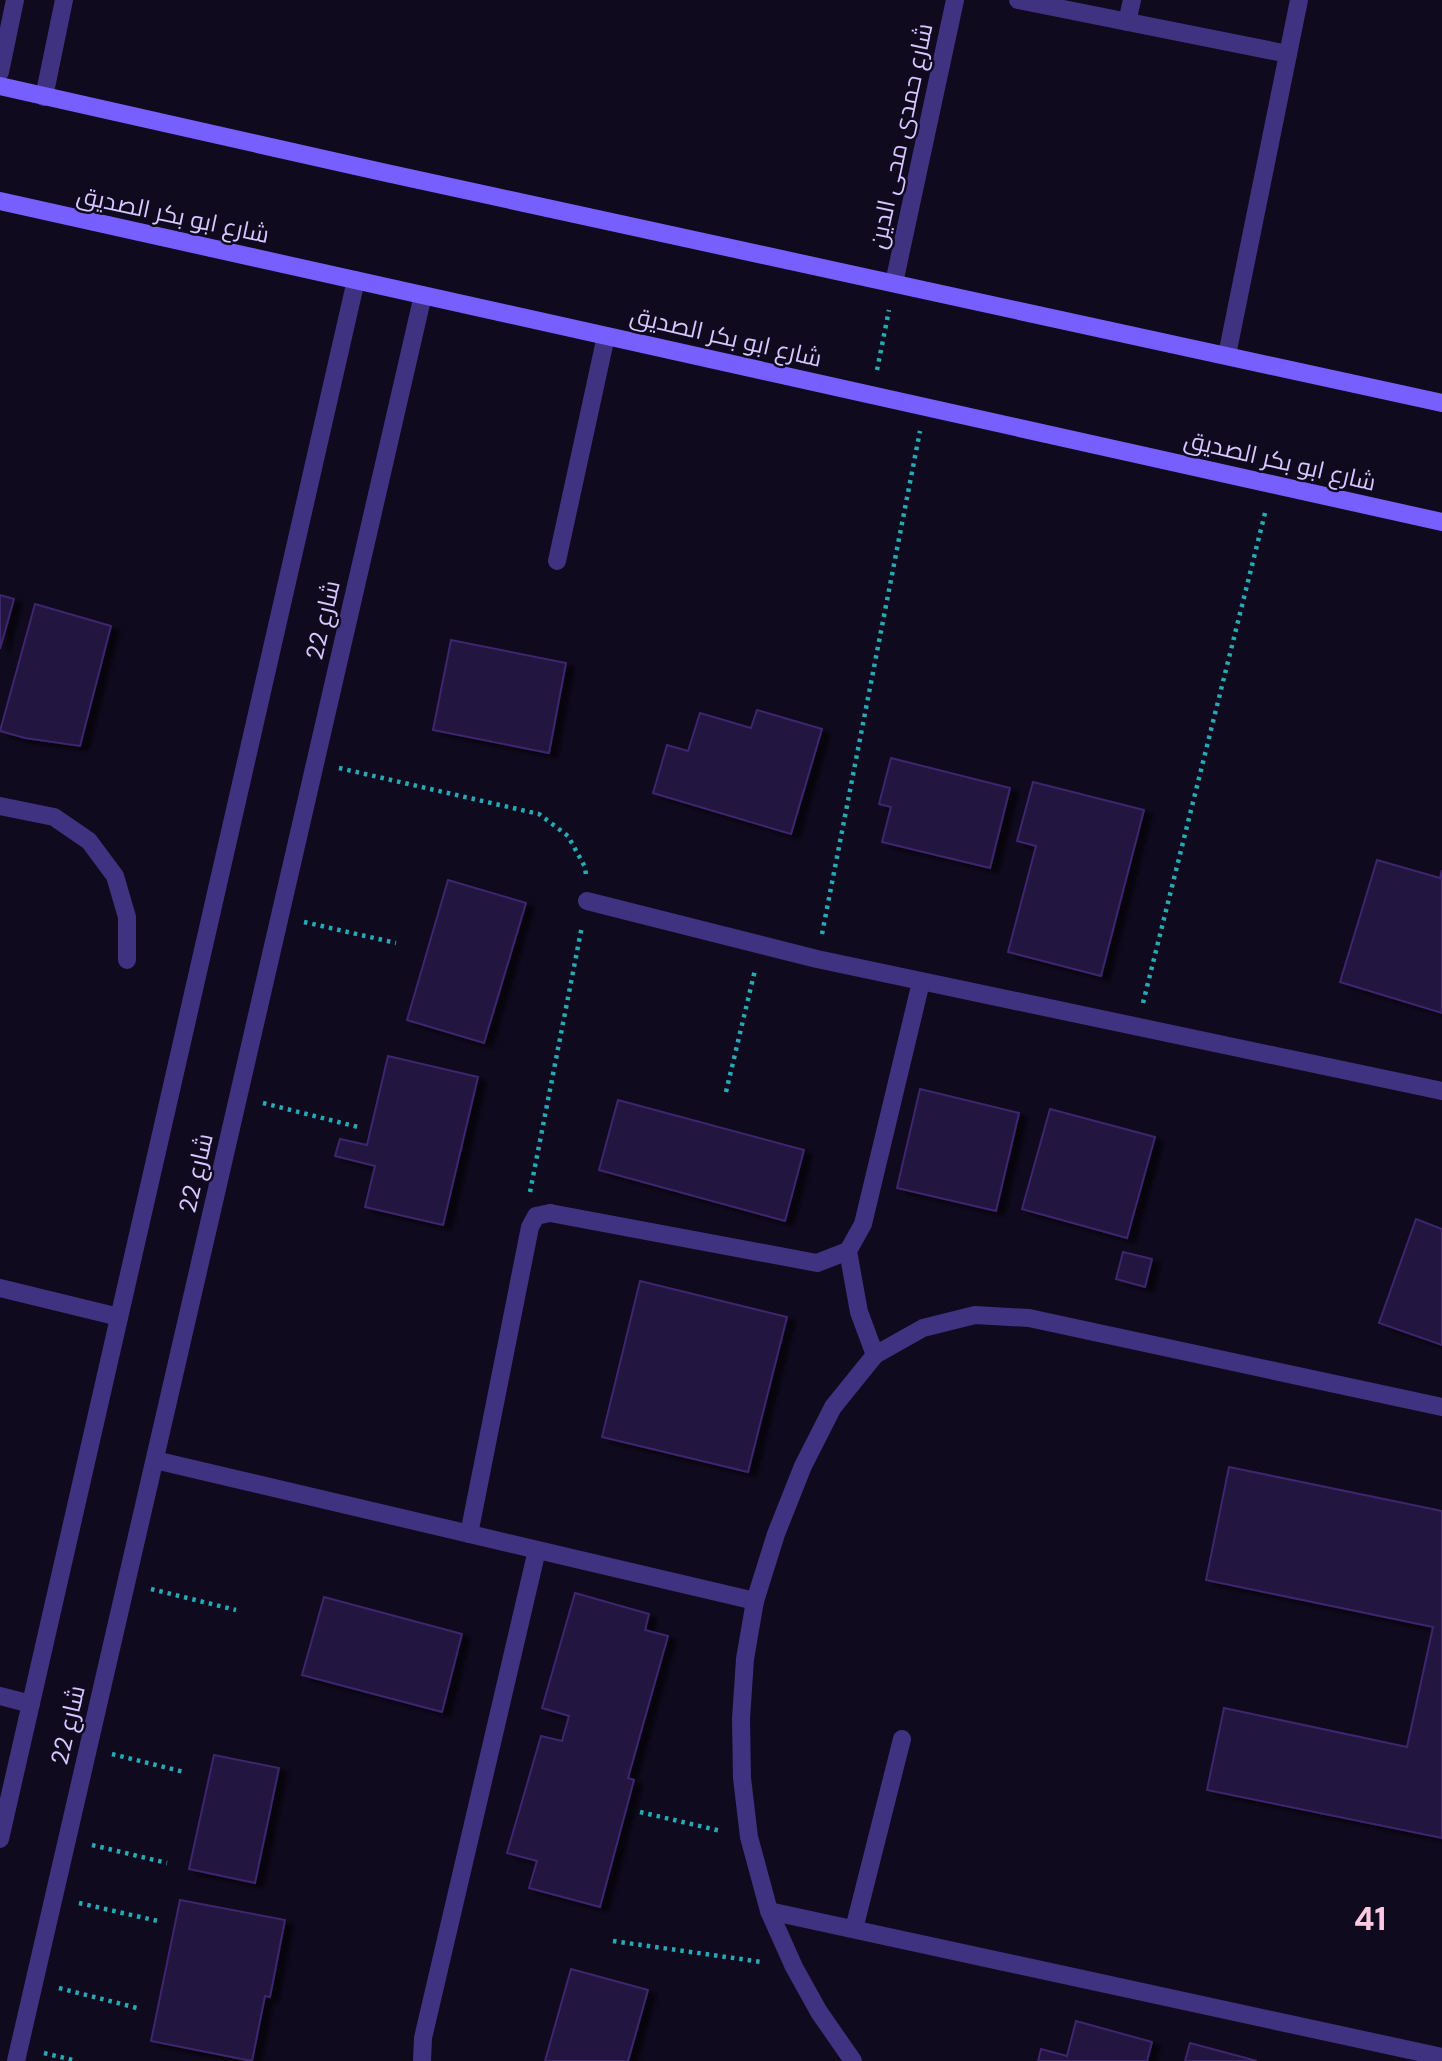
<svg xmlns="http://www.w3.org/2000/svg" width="1442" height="2061" viewBox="0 0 1442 2061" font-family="'DM Sans',Cairo,sans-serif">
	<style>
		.building { fill: #231540; stroke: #3d256e; stroke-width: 2; filter: url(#shadow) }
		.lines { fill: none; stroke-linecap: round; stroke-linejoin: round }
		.path { stroke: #25abb5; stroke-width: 4.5; stroke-dasharray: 3.5 5; stroke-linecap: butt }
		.lane { stroke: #3f3280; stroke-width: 18 }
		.street { stroke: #3f3280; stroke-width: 18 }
		.secondary { stroke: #775eff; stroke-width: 18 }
		.labels { text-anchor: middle; stroke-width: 5; stroke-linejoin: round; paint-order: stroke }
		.street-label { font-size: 24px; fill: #d5c7ff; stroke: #100a1e }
		.district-label { font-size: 32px; font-weight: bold; fill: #ffc9e4; stroke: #100a1e }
	</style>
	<defs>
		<filter id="shadow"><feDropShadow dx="8" dy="4.5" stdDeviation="2" flood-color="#0009"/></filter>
	</defs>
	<rect width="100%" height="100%" fill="#100a1e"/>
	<g class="building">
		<path d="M0,595l14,4 -14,50z"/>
		<path d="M35,604l76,22 -31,120 -55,-8 -25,-7z"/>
		<path d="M451,640l115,23 -17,90 -116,-23z"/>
		<path d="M757,710l65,19 -31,105 -138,-41 14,-48 21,6 12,-38 51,15z"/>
		<path d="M891,758l119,30 -20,80 -108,-26 9,-35 -12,-3z"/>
		<path d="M1033,782l111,28 -43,166 -93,-24 28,-106 -19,-5z"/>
		<path d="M1377,860l63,18 2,-8v143l-102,-31z"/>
		<path d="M448,880l78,23 -42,140 -77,-23z"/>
		<path d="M388,1056l90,21 -35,148 -78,-18 10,-41 -40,-10 5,-17 27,6z"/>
		<path d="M920,1089l99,24 -23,98 -99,-23z"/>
		<path d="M618,1100l186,50 -19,71 -186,-51z"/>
		<path d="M1050,1109l105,28 -28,101 -105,-29z"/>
		<path d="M1416,1219l26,10v116l-63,-22z"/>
		<path d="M1123,1252l29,7 -7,28 -29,-8z"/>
		<path d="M640,1281l147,36 -39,155 -146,-35z"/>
		<path d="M1229,1467l213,44v327l-235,-48 17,-82 183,39 26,-120 -227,-47z"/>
		<path d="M575,1593l74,21 -4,16 23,6 -40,142 6,2 -34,127 -71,-19 8,-27 -30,-8 34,-117 21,5 7,-25 -27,-8z"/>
		<path d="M324,1597l138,37 -20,78 -140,-37z"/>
		<path d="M214,1755l65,13 -24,115 -66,-14z"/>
		<path d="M180,1900l105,20 -15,77 -5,-1 -13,65 -101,-20z"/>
		<path d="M571,1969l77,21 -20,71h-83z"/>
		<path d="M1076,2021l76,21 -5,19h-109l3,-12 26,7z"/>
		<path d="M1190,2043l67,18h-72z"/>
	</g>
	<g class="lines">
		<g class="path">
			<path d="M877,370l12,-60"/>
			<path d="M339,768l200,46 29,22 17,31 1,8"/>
			<path d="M304,922l92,21"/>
			<path d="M822,934l98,-503"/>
			<path d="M1143,1003l123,-494"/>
			<path d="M726,1092l29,-122"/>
			<path d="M263,1103l95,24"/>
			<path d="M530,1192l52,-266"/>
			<path d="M151,1589l85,21"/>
			<path d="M112,1754l72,18"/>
			<path d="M640,1812l81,19"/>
			<path d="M92,1845l75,18"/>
			<path d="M79,1903l79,18"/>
			<path d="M613,1941l149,21"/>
			<path d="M59,1988l82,21"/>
			<path d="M44,2053l33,8"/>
		</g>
		<g class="lane">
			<path d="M1018,0l270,54"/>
			<path d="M1127,22l5,-22"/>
			<path d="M0,72l15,-72"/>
			<path d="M44,97l20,-97"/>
			<path d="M1227,355l72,-355"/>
			<path d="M557,561l49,-225"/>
			<path d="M0,806l54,11 35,24 26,35 12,41v43"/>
			<path d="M469,1534l61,-307 6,-11 14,-3"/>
			<path d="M854,1929l48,-190"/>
		</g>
		<g class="street">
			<path d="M894,283l61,-283"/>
			<path d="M587,901l230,58 625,132"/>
			<path d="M550,1213l267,50 31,-12"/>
			<path d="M0,1288l119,29"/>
			<path d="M875,1355l-16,-43 -11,-61 15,-27 58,-242"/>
			<path d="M155,1460l600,141"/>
			<path d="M0,1696l31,8"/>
			<path d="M0,1839l356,-1559"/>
			<path d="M769,1911l673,146"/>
			<path d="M16,2061l407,-1766"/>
			<path d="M422,2061l1,-23 114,-488"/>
			<path d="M853,2061l-34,-49 -25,-45 -25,-56 -20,-74 -7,-59 -1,-59 4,-60 10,-58 21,-67 27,-68 30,-59 42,-52 48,-27 52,-13 54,3 413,89"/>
		</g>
		<g class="secondary">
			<path d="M0,86l382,86 1060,231"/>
			<path d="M0,201l1442,321"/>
		</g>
	</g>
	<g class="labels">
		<g class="street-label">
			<text transform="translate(901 136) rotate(-78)" y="8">شارع حمدى محى الدين</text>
			<text transform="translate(173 215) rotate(12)" y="8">شارع ابو بكر الصديق</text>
			<text transform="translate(726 337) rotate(13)" y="8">شارع ابو بكر الصديق</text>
			<text transform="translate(1280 461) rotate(13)" y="8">شارع ابو بكر الصديق</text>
			<text transform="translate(323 620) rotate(-77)" y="8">شارع 22</text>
			<text transform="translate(196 1173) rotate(-77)" y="8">شارع 22</text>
			<text transform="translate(68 1725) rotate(-77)" y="8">شارع 22</text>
		</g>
		<g class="district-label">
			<text x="1370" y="1930">41</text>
		</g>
	</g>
</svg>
